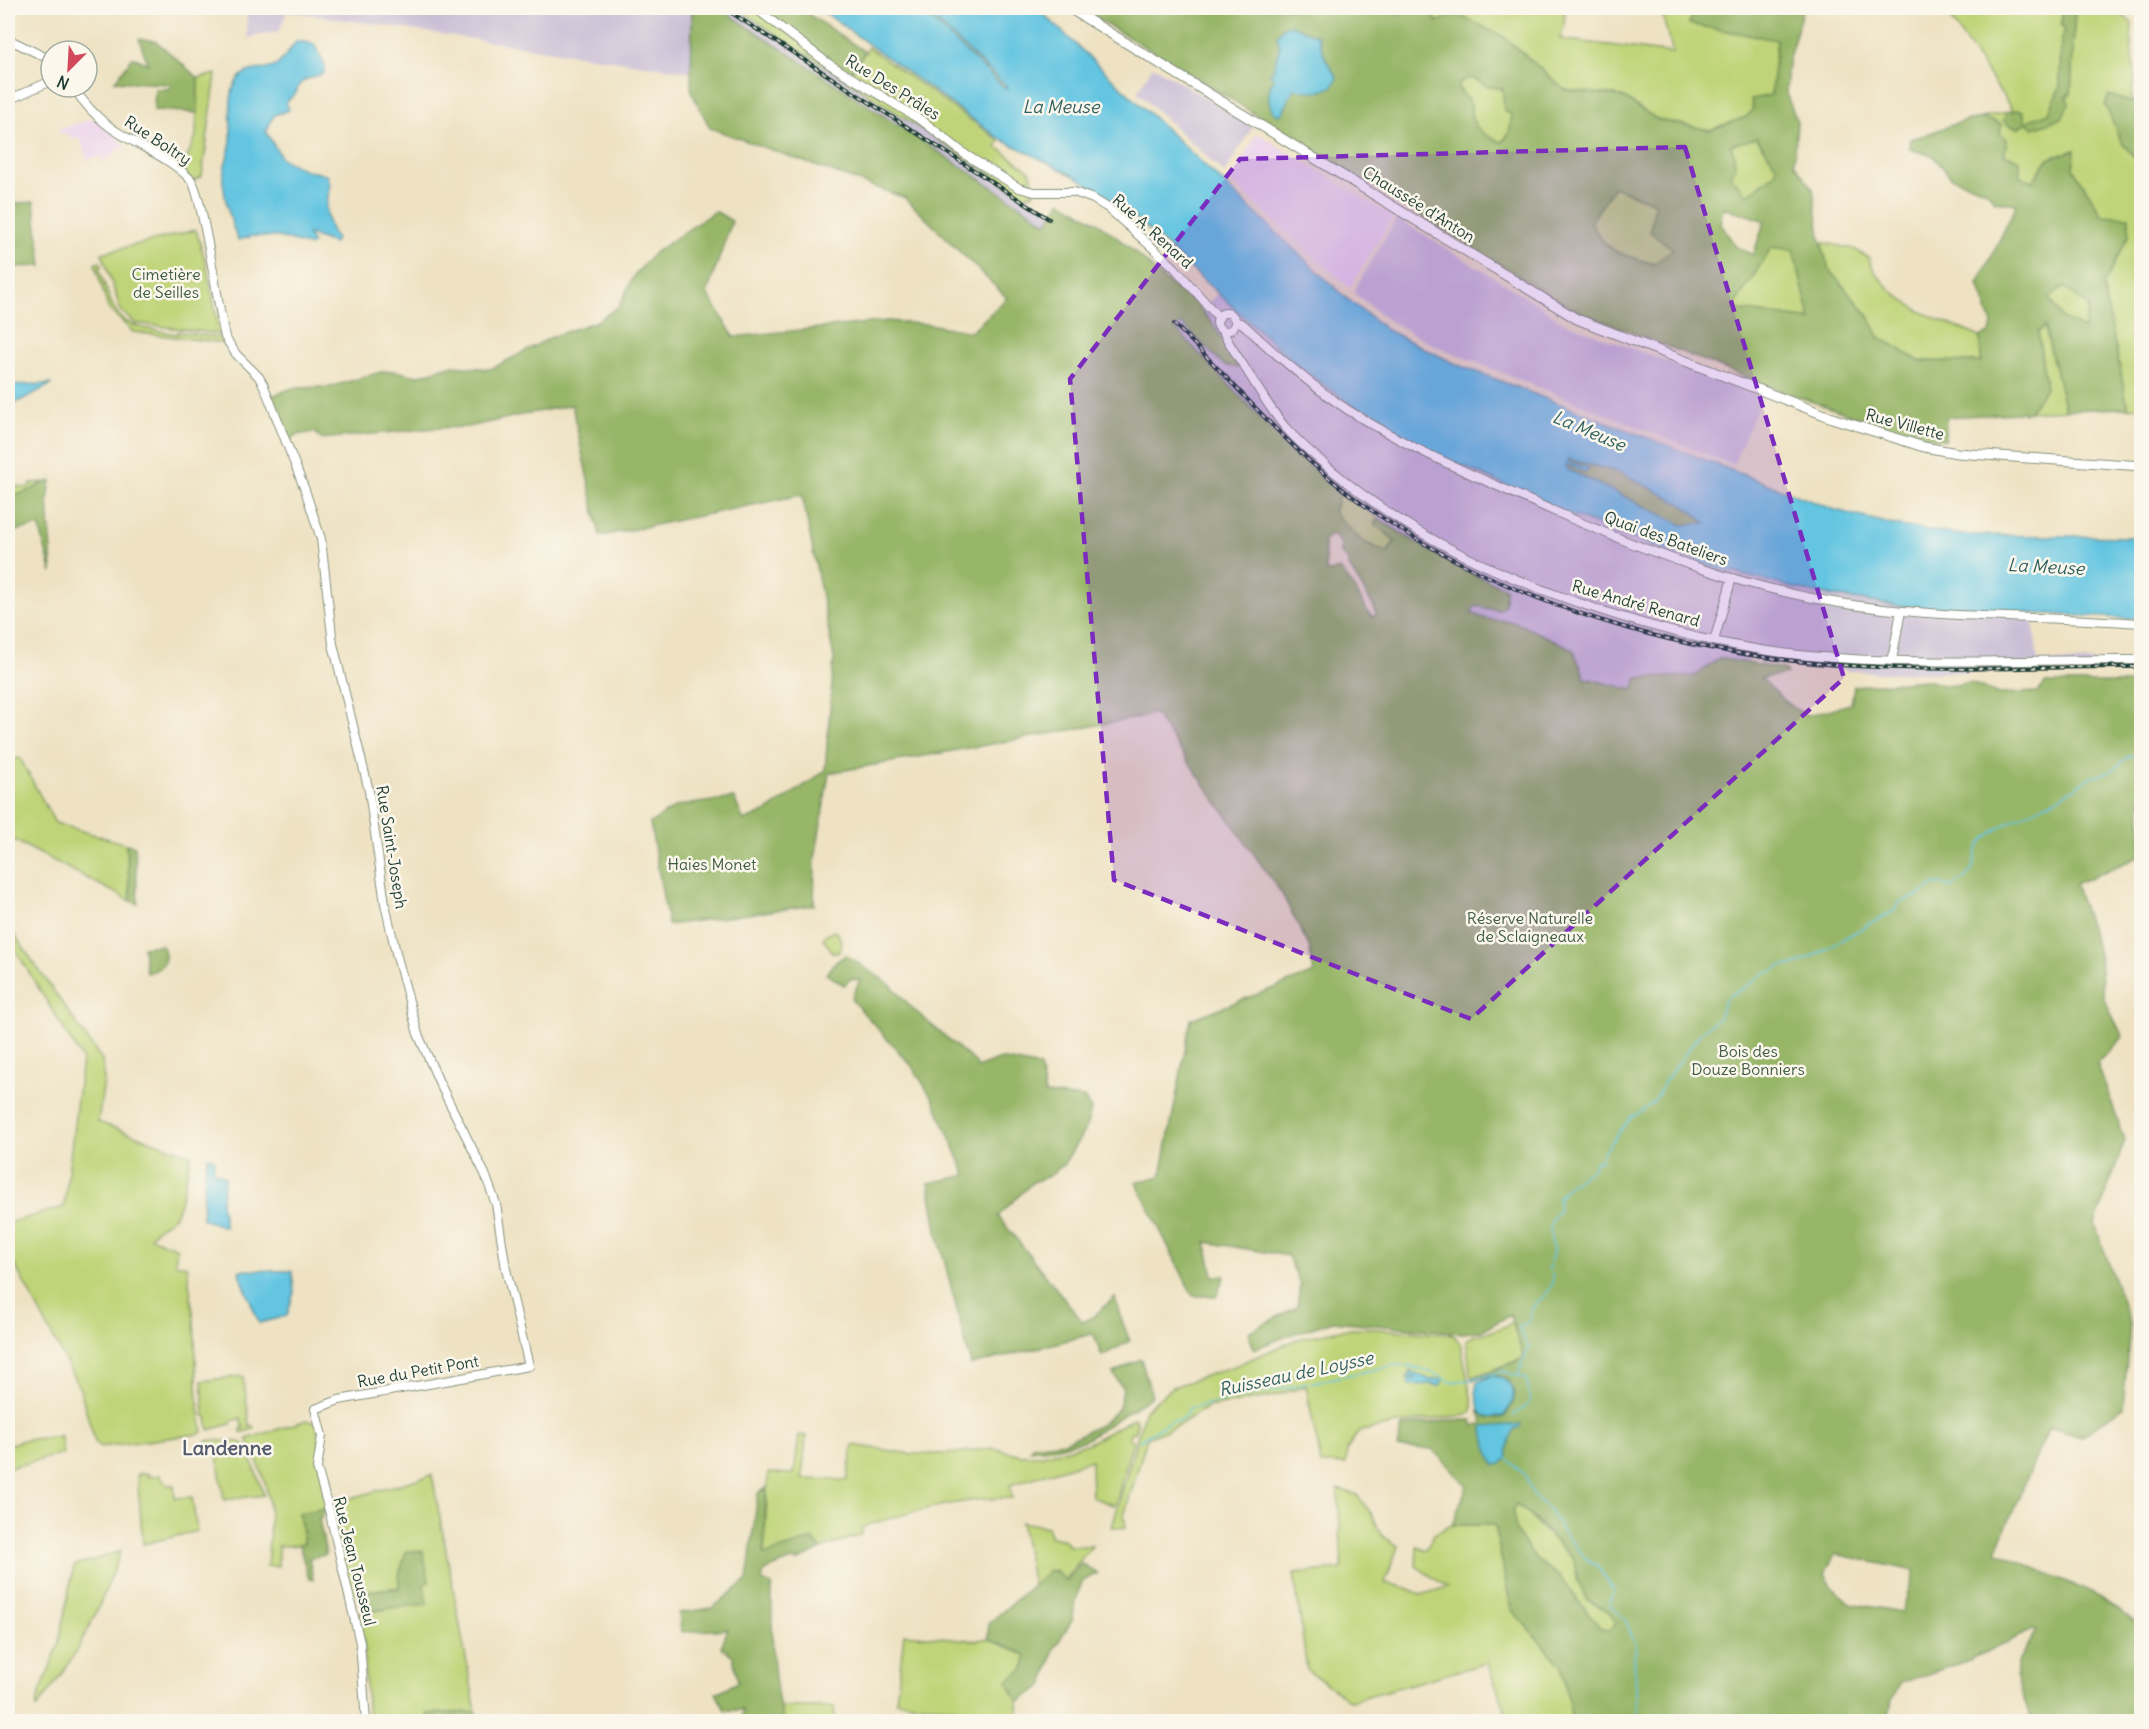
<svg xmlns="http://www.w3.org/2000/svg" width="2149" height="1729" viewBox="0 0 2149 1729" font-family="Delius,sans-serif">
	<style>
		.built { fill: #ebd1ec }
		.industrial { fill: #cbbfd6 }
		.green { fill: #bfd478; stroke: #6f8856; stroke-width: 1.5 }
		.forest { fill: #97b668; stroke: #5b7a4e; stroke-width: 1.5; fill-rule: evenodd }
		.water { fill: #63c5e1; stroke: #41818a; stroke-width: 1.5; fill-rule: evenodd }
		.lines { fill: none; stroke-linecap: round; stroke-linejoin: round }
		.stream { stroke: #63c5e1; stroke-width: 1.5 }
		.secondary-casing { stroke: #86907c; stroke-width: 10 }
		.primary-casing { stroke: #86907c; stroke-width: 11 }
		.secondary { stroke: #fff; stroke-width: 8 }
		.primary { stroke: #fff; stroke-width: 9 }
		.rail-casing { stroke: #1f3d34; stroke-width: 4 }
		.rail { stroke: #fbf7ec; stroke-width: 1.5; stroke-dasharray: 4.5; stroke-linecap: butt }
		.marked { fill: #7b2cbf; fill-opacity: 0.2; stroke: #7b2cbf; stroke-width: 4.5; stroke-dasharray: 12 8; stroke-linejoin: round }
		.labels { text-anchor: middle; stroke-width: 5; stroke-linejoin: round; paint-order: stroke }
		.street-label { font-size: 16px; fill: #1f3d34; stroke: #fbf7ec }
		.park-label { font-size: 16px; fill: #3f5b42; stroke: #fbf7ec }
		.water-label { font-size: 18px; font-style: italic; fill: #305f5f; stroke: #fbf7ec }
		.quarter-label { font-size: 20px; font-weight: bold; fill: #565c70; stroke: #fbf7ec }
	</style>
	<rect width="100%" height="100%" fill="#fbf7ec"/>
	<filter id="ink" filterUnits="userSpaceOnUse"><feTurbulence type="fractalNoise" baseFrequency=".0167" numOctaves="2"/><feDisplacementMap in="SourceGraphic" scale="12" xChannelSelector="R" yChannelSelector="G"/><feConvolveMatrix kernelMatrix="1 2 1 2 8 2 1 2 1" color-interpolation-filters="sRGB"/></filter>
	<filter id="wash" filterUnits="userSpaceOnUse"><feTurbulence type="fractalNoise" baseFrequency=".008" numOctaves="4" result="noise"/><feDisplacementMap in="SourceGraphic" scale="24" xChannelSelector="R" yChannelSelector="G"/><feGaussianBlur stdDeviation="1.35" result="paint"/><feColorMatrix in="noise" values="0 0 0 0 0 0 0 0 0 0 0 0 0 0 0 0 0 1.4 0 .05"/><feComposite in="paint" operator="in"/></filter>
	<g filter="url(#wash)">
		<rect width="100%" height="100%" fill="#eee2c3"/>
		<g class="built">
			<path d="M93,118l33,27 -24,17 -1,-5 -14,2 -7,-21 -9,2 -1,-6 -11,-1v-3z"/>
			<path d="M1257,133l136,84 -43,71 -120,-107z"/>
		</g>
		<g class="industrial">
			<path d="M246,8h446l-1,64 -404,-61 -8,20 -31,7z"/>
			<path d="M717,8h19l25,14 265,174 28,16 -7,11 -246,-163z"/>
			<path d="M1153,66l100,61 -29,46 -87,-81z"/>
			<path d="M1397,218l142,87 23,17 200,75 -29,68 -300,-120 -45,-25 -35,-28z"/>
			<path d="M1218,293l81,74 133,85 139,63 145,53 94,24 88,14 134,6 6,50 103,-1v10l-259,2 -56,-4 -77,-12 -5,29 -111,4 -66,-16 -96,-41 -53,-89 -78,-53 -48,-40 -116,-122 4,-7 43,43 14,2 -22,-40 -14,-17z"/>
		</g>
		<g class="green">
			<path d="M736,8h19l94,68 19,-29 132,94 -4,5 35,26 3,20 -9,5z"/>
			<path d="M1433,8h132l-1,19 -4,12 113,14 -13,-45h36l-7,16 88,16 -6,55 -25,22 -36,13 -52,-10 -37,-24 -56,-6 -61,-53 -68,-15z"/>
			<path d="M1943,8h120l-2,15 4,9 -4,5 -1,49 -11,27 -15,15 37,-35 4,-85h39l18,15 -1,22 4,32 -5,25 -21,-7 26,62 6,-6v256l-13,1 -25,-122 7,-16 -8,-55 -29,-47 2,-18 -27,9 -15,22 -13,-4 -16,-23 3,-15 -7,-5 1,-10 -20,-6 26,-6 -3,8 13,-10 -4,1z"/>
			<path d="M216,74l-14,102 -9,5 -12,-9 15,-36 2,-58z"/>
			<path d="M1469,78l8,2 9,6 17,3 1,21 7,4c0,11 0,21 -10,28 -11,-3 -24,-11 -29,-23 -2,-5 0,-13 -3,-18 -3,-6 -9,-8 -11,-15l4,-5z"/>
			<path d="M1757,138l21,29 -4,8 -27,21 -15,-18 -2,-33z"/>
			<path d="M1614,186l41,17 18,46 -19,15c-31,-10 -48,-9 -63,-42z"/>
			<path d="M196,230l10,33 14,71 -85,-11 -14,-12 -19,-58z"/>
			<path d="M1821,242l33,7 15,9c3,12 9,18 17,27 30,30 56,35 94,52l1,25 -62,-1 -40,-24 -11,-22 -39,-45z"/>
			<path d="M1772,247l21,3 18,70 -80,-11z"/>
			<path d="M100,262l2,4 -3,2c19,58 18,56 78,66l1,-2 45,6 2,5 -92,-11 -25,-24 -13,-44z"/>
			<path d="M2064,285l25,22 -5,23 -22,-12 -13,-21z"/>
			<path d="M2045,327l20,83 -36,2 17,-24 -8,-56z"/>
			<path d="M45,482c-13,8 -22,14 -37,12v-9l18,3 7,-5z"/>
			<path d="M1340,491l39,28 -4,4 20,18 -8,12 -25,-11 -28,-29z"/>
			<path d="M20,758l35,65 71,21 5,57 -123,-64v-77z"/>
			<path d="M8,926l94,134 2,21 -6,41 93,33c-4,13 -9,50 -16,60 -7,9 -19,12 -25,22l27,11 -2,15 12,3 7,54 4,83 5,29 -5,2 -98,13 -5,-5 -15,-53 -72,-137v-29l56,-16 18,-148 -74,-121z"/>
			<path d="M835,931c6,5 7,13 5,21l-7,1 -10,-14 3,-5z"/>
			<path d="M1512,1322l12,36 -53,20 -5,-38c14,-9 29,-6 46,-18z"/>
			<path d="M1366,1328l88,7 7,10 12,62 -2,5 -4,3 -65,8 -40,8 -8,7 -7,12 -1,14h-25l-15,-78 -32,10 -67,11 -28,18 -32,13 -23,78 2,12 -14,-1 33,-117 28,-23 64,-22 61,-26 42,-9z"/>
			<path d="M243,1376l7,50h3l1,3 -13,4v-4l3,-1 -3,-5v-5l-10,3v3l-22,6 -2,-13 -3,-2 -2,-34z"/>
			<path d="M1134,1418l3,4 -2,10h-4l-2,6 4,3 -18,65 -23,-9 -1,-37 -81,25 2,13c-52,0 -102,14 -150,29v7l-41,15 -8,-9 -49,15 4,-82 26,1 5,-39 7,1 -4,43 45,1 6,-35 58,9h37l44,-6 30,7h21l44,-11z"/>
			<path d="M307,1420l9,3 2,5 8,80 -27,5 5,32 -26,1v20h-11c2,-23 5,-53 0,-75 -4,-19 -12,-36 -20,-52z"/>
			<path d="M61,1436l2,18 -55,14v-23l15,-5z"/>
			<path d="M210,1440l31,2 6,5 17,48 -40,5 -8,-51 -9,-1 -1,-6z"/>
			<path d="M148,1473v4l12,-2 1,3 7,7h6l1,13 17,-1 5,34 -54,13 -6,-70z"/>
			<path d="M432,1475l44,237 -49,2 2,7h-61l-4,-64v-4l2,-1 -2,-1v-10l-8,-28 28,-3 40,-25 -61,6 -15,5 -21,-91z"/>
			<path d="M1338,1489l19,6 16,21 8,19 17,11 -13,37 22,5 14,7 26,-8 -31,-21 1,-20 9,4 8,-16 18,-9h43l16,84 51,57 10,55h-62l-23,-58 -137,38 -43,-31 -13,-97 48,-4z"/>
			<path d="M1516,1503l58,57 4,22 9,18 21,11 9,12 -7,8 -9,-2 -41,-52 -22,-16 -22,-29 -3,-21z"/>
			<path d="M1021,1522l26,5 4,10 14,3 4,6h23l-28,34 -9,-9h-6l-16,15z"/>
			<path d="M121,1551c-13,36 -28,71 -47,104 -11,19 -25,36 -38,54l1,-8 21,-55 16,-80z"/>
			<path d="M904,1634l68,6 17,-1 37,16 -2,14 -17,12 11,21 1,14 -123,-15z"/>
			<path d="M780,1707h54l1,14h-52z"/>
		</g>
		<g class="forest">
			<path d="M692,8h25l10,5 320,210 14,-22 36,21 32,25 46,42 11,2 29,36 23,41 -14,-3 -43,-42 -5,6 116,122 48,40 -6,22 28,28 26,12 7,-12 -21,-18 5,-4c40,26 82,51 126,69v17l-7,5 -23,-4 -4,7 15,6 28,3 59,27 12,29 48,12 4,-12 58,-2 24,-18 64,11 4,5 -26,4 24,23 21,15 45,-12 3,-18 73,-6 19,6 25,-3 28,11 39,-2 8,-9h95v173l-66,28 24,70 5,45 19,38 -26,26 28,77 -30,84 35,100 -7,83 -42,30 -32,-10 -53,124 96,42 49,32v96h-110l-15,-46v-8l2,-6 19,-30 -4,-1 -64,30 -68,23 -9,16 -4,22h-316l-10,-55 -51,-57 -16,-84h-43l15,-39 -35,-37 -35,-1 5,-22 52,-6h18l2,6 9,-3 -5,-13c7,9 15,9 27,7 8,-13 15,-23 4,-36 -4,-4 -8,-6 -13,-6 -8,0 -17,4 -25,5l53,-22 -14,-43 -29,16 -19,2 -129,-12 -43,14 -36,14 -6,-17 49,-25 3,-23 -12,-28 -82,-14 7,34h12l-9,20h-23l-57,-114 25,-6 30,-157 123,-46 -5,-27 -27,-52 -128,-181 -11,4 -314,56 -14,86 -1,46 -146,20 -18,-102 27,-17 57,-8 10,23 23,-10 58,-40 9,-113 -32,-163 -202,41 -28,-131 -51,10 -52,12 -33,1 -115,11 -6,-7 -19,3 -9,9 -18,-47 24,-9 37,-1 51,-15 14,-1 22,5 33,-10 41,3 63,-33 43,-15 22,-15 15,-30 19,-22 62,-43 17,10 -25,72 27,44 154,-16 46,4 37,7 36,-34 -102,-100 -195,-70 -19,-37zM1334,535l7,9v9l7,8v4l26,42 2,8 -3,2 -6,-6 -13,-24 -14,-18 -10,3 -4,-1 -2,-30 3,-4zM1516,1504l26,22 32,34 4,22 9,18 21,11 8,12 -6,7 -9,-1 -41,-52 -22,-16 -22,-29 -3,-21zM1835,1554l80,17 -13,41 -52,-9 -17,-15 -8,-14z"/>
			<path d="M755,8h38l7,4h5l60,40 -17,24z"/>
			<path d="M1078,8h313l8,7 9,-7h25l3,14 21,-8 47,23 61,53 56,6 37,24 52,10 36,-13 7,-7 -2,-11 20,-4 6,-55 -88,-16 7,-16h56l26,6 3,-6h22l-15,54 -2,31 11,29 -3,41 19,26 8,53 8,28 39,45 11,22 40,24 62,1 -1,-25 10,-4 2,-9 -14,-40 39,-80 -22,-3 -8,-10 -36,-14 -18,-21 -24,-7 2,-10c20,-4 53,-22 71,-20 6,0 13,3 19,5l-1,10 7,5 -3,15 16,6v17l13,4 15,-22 27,-9 -2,18 29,47 27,2v18l-26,51 25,122 -63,2 -20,-83 -7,5 8,56 -17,24 -6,1 -1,-3 -3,1 -1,2 -72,4 -1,23 -22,-3 -43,-12 -107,-37 -193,-76 -39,-22 -385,-237zM1297,28l4,4 16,3 9,25 11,17 -1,4c-14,18 -25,7 -42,8l-19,24 -5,-9 -1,-13 5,-12 -1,-9 7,-25 -3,-7zM1469,78l8,2 9,6 17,3 1,21 7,4c0,11 0,21 -9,28 -12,-3 -25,-11 -30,-23 -2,-5 1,-13 -3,-18 -4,-6 -9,-8 -11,-15l4,-5zM1757,138l20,29 -3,8 -27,20 -15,-17 -1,-4 4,-5 -1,-16 -4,-8zM1614,187l41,16 -5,29 23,17 -19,15c-31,-10 -48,-9 -63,-42zM1723,207l42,14 -12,34 -17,-8 -16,-24zM1772,247l21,3 18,70 -79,-11zM2064,286l25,21 -5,22 -22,-11 -13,-20z"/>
			<path d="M2063,8h12l-4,85 -4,4 2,7 -7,14 -28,10 -6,-4 1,-4 20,-7 11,-27 1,-49 4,-5 -4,-9z"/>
			<path d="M139,39l17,2 42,37v35l-44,-3 1,-21h15v-5l-55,-3 18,-24 15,7z"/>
			<path d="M2109,95l21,7 11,-6v55l-6,7 -13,-15 -17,-38z"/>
			<path d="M2017,110l6,1 3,11 -8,6 -10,-3 -5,-5 4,-8z"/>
			<path d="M34,202l8,64 -34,1v-63z"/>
			<path d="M1568,459l54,14 63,33 21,18 -23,1 -114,-55 -4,-3 2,-2 18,7 4,-3 -21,-7z"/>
			<path d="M51,481l-3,18 4,74 -13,-47 -31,6v-38c17,3 27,-9 43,-13z"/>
			<path d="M126,844l9,2 3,58 -7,-3z"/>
			<path d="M162,945c8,15 0,25 -16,28l-3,-26z"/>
			<path d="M846,955l45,30 22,24 63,54 1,5 24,-9 39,8 5,27 39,4 7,12 -5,18 -22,36 -15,12 -16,6 -35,34 85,106 11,-6 21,-19 5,19 10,25 -28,15 -8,-21 -2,-1 -121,31 -33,-129 -9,-53 37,-8 -32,-74 -22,-35 -61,-67 9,-19 -10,-1 -6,6 -18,-11 7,-10z"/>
			<path d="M1141,1359l11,37 -67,44 -32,8 -23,2 2,-4 33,-4 37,-18 17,-16 4,-19 -10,-16z"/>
			<path d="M766,1488l-2,67 49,-16 8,10 -24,13 -5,-2 -28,11 -2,10 10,4c0,46 -1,91 11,136h-42l2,-11h-18l-9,-17 22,-11 -5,-26 -12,-9 7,-18 -47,3 -2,-19 33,-5 35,-28 11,-87z"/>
			<path d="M326,1508v3l-7,8 7,36 -17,3 4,21h-4l-10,-34 5,-1 -5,-31z"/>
			<path d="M406,1551h17l6,30 -5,4 3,19 -59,7 -5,-20 36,-3c-2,-19 5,-22 7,-37z"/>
			<path d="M1081,1563l16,10 -14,8 -5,11 -6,28 -18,29 -11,37 -25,16 -11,-21 17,-12 2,-14 -37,-16 -1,-15 61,-53h6l11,10z"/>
			<path d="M476,1712l1,9h-48l-2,-7z"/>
		</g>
		<g class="water">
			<path d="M821,8h98l87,81 1,-2 -85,-79h115l308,289 42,33 67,33 381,147 63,16 64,9 179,2v82l-243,-13 -88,-14 -94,-24 -145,-53 -139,-63 -67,-38 -66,-47 -168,-153 -51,-35 -81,-41 -175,-126zM1568,459l54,14 63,33 21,17 -23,2 -114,-55 -4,-3 2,-2 18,7 3,-1 1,-3 -21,-6z"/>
			<path d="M1290,25c9,2 15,8 27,10l9,25 11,17 -1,4 -3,5 -14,6 -25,-3c-4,5 -9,23 -13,25 -9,5 -13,-15 -12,-21 0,-5 3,-10 5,-14l-4,-6 3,-2 7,-25 -3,-10 6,-9z"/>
			<path d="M297,41l17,3 11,22 -1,7 -19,7 -6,5 -3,8 -10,9 3,8 -15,5 -8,17 16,27 23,11 22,5c5,11 2,16 0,27 -2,14 2,26 9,37l-2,4 -27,-9 6,9 -4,3 -30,-9 -26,-1 -15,4c-7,-17 -13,-39 -15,-58 -1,-13 6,-27 8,-41 1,-17 -5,-49 8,-63 11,-13 28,-5 38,-13 7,-6 14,-17 20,-24z"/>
			<path d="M52,384l-44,23v-22z"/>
			<path d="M208,1157l7,2 -2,11 12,7 -4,26 4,24 -23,-8 3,-46z"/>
			<path d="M240,1270l52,1 2,21 -7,24 -28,7 -20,-51z"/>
			<path d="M1410,1371l21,9 10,-1 3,2 -5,5 -8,-2 -21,1 -3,-6h8l1,-2h-8z"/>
			<path d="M1492,1376c13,0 26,12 20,27 -1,4 -6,8 -8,13l-13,1 -8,-2c-5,-8 -9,-25 -6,-33z"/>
			<path d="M1521,1424l-2,4h-4c-4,8 -9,21 -7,29l-6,7 -8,1 -10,-28 -1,-10z"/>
		</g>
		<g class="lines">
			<g class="stream">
				<path d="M1549,1270l4,-19 -3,-21 2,-11 7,-9 -1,-12 10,-12 24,-17 4,-8h4l4,-10 28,-35 6,-2 16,-12 11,-21 37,-50 17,-13 6,-18 5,-5 14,-7 20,-15 8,-1 9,-6 14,-1 15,-7 56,-32 3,-3 7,-2 18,-10 5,-8 22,-9 12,-9 9,-1 8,3c37,-16 15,-31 36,-49 24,-21 58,-29 84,-48 8,-2 12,-8 19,-12 6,-3 9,0 15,-5h5l19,-16 14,-4"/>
				<path d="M1518,1375l11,-29c-6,-5 -6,-11 -10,-18l1,-3 3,1 8,-8 -2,-2c2,-4 4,-10 7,-13 9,-7 20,-17 16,-29"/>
				<path d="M1469,1380l34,-9 23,8c3,8 2,14 4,23 -5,7 -11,7 -17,14"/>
				<path d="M1139,1441l33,-21 7,1 7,-6 3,-7 207,-43c15,1 43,8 55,17l17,-2"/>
				<path d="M1505,1457l20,18 9,22 16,13 12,21 27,31 8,3 16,25 -4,14 17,17 11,28 -3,7 4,66"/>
			</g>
		</g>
	</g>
	<g filter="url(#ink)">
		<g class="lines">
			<defs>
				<g id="secondary">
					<path d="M755,8l74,56 95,58 42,33 53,33 15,4h40l19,7 15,9 66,59 45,51"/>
					<path d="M8,39l43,21"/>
					<path d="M73,87c10,15 22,29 37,40 26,19 59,29 81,53 11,12 28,131 34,157l11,17 23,23 5,9 41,104 16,49 12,105 36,147 16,113 11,49 22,81 21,48 46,92 11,30 10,65 23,97 -190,34 -24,9 7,27 -5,32 13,46 30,129 6,79"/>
					<path d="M8,100l43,-19"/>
					<circle cx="1226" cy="322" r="9"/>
					<path d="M1235,321l8,3c33,31 67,61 105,86 65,41 136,70 206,101 98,43 199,81 306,95 93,13 187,10 282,17"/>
					<path d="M1223,331c6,14 16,27 24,40 12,19 23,38 38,56 14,16 32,31 49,45 78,65 164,104 260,136 63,21 130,38 196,46 116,13 235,5 352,6"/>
					<path d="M1714,641l18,-63"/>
					<path d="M1892,660l9,-49"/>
				</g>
				<path id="primary" d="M1069,8l508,311 258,100 89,28 33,6 185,13"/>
			</defs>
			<use href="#secondary" class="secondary-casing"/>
			<use href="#primary" class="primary-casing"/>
			<use href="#secondary" class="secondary"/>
			<use href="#primary" class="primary"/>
			<defs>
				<g id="rail">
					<path d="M724,8l325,211"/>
					<path d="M1174,324c62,60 116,128 187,179 142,101 322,154 495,163 95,6 190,0 286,1"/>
				</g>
			</defs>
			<use href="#rail" class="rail-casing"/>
			<use href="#rail" class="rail"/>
		</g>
	</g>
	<path class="marked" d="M1685,147l159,531 -373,341 -357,-139 -44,-501 170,-220z"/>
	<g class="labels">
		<g class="street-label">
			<text transform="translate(893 87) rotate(32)" y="6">Rue Des Prâles</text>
			<text transform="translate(158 140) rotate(33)" y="6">Rue Boltry</text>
			<text transform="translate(1419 204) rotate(32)" y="6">Chaussée d'Anton</text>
			<text transform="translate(1153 231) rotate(42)" y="6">Rue A. Renard</text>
			<text transform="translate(1905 424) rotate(15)" y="6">Rue Villette</text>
			<text transform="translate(1666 538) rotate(20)" y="6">Quai des Bateliers</text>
			<text transform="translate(1636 603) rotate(16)" y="6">Rue André Renard</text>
			<text transform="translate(392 847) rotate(81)" y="6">Rue Saint-Joseph</text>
			<text transform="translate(418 1371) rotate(-10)" y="6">Rue du Petit Pont</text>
			<text transform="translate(355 1561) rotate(76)" y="6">Rue Jean Tousseul</text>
		</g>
		<g class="park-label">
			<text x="166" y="280">Cimetière<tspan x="166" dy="18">de Seilles</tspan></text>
			<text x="712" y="870">Haies Monet</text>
			<text x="1530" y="924">Réserve Naturelle<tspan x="1530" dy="18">de Sclaigneaux</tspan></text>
			<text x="1748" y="1057">Bois des<tspan x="1748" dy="18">Douze Bonniers</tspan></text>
		</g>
		<g class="water-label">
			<text x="1061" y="113">La Meuse</text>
			<text transform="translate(1589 431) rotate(23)" y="6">La Meuse</text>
			<text transform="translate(2046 567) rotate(3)" y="6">La Meuse</text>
			<text transform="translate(1296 1374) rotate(-12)" y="6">Ruisseau de Loysse</text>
		</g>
		<g class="quarter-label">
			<text x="227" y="1455">Landenne</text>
		</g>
	</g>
	<rect width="2149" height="1729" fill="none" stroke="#fbf7ec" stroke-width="30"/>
	<g transform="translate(69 69) rotate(204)"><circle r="28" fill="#fbf7ec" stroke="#a3ada2" stroke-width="1.5"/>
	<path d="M0-4.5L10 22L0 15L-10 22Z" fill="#d1495b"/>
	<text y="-9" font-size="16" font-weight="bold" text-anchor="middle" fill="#1f3d34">N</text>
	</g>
</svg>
